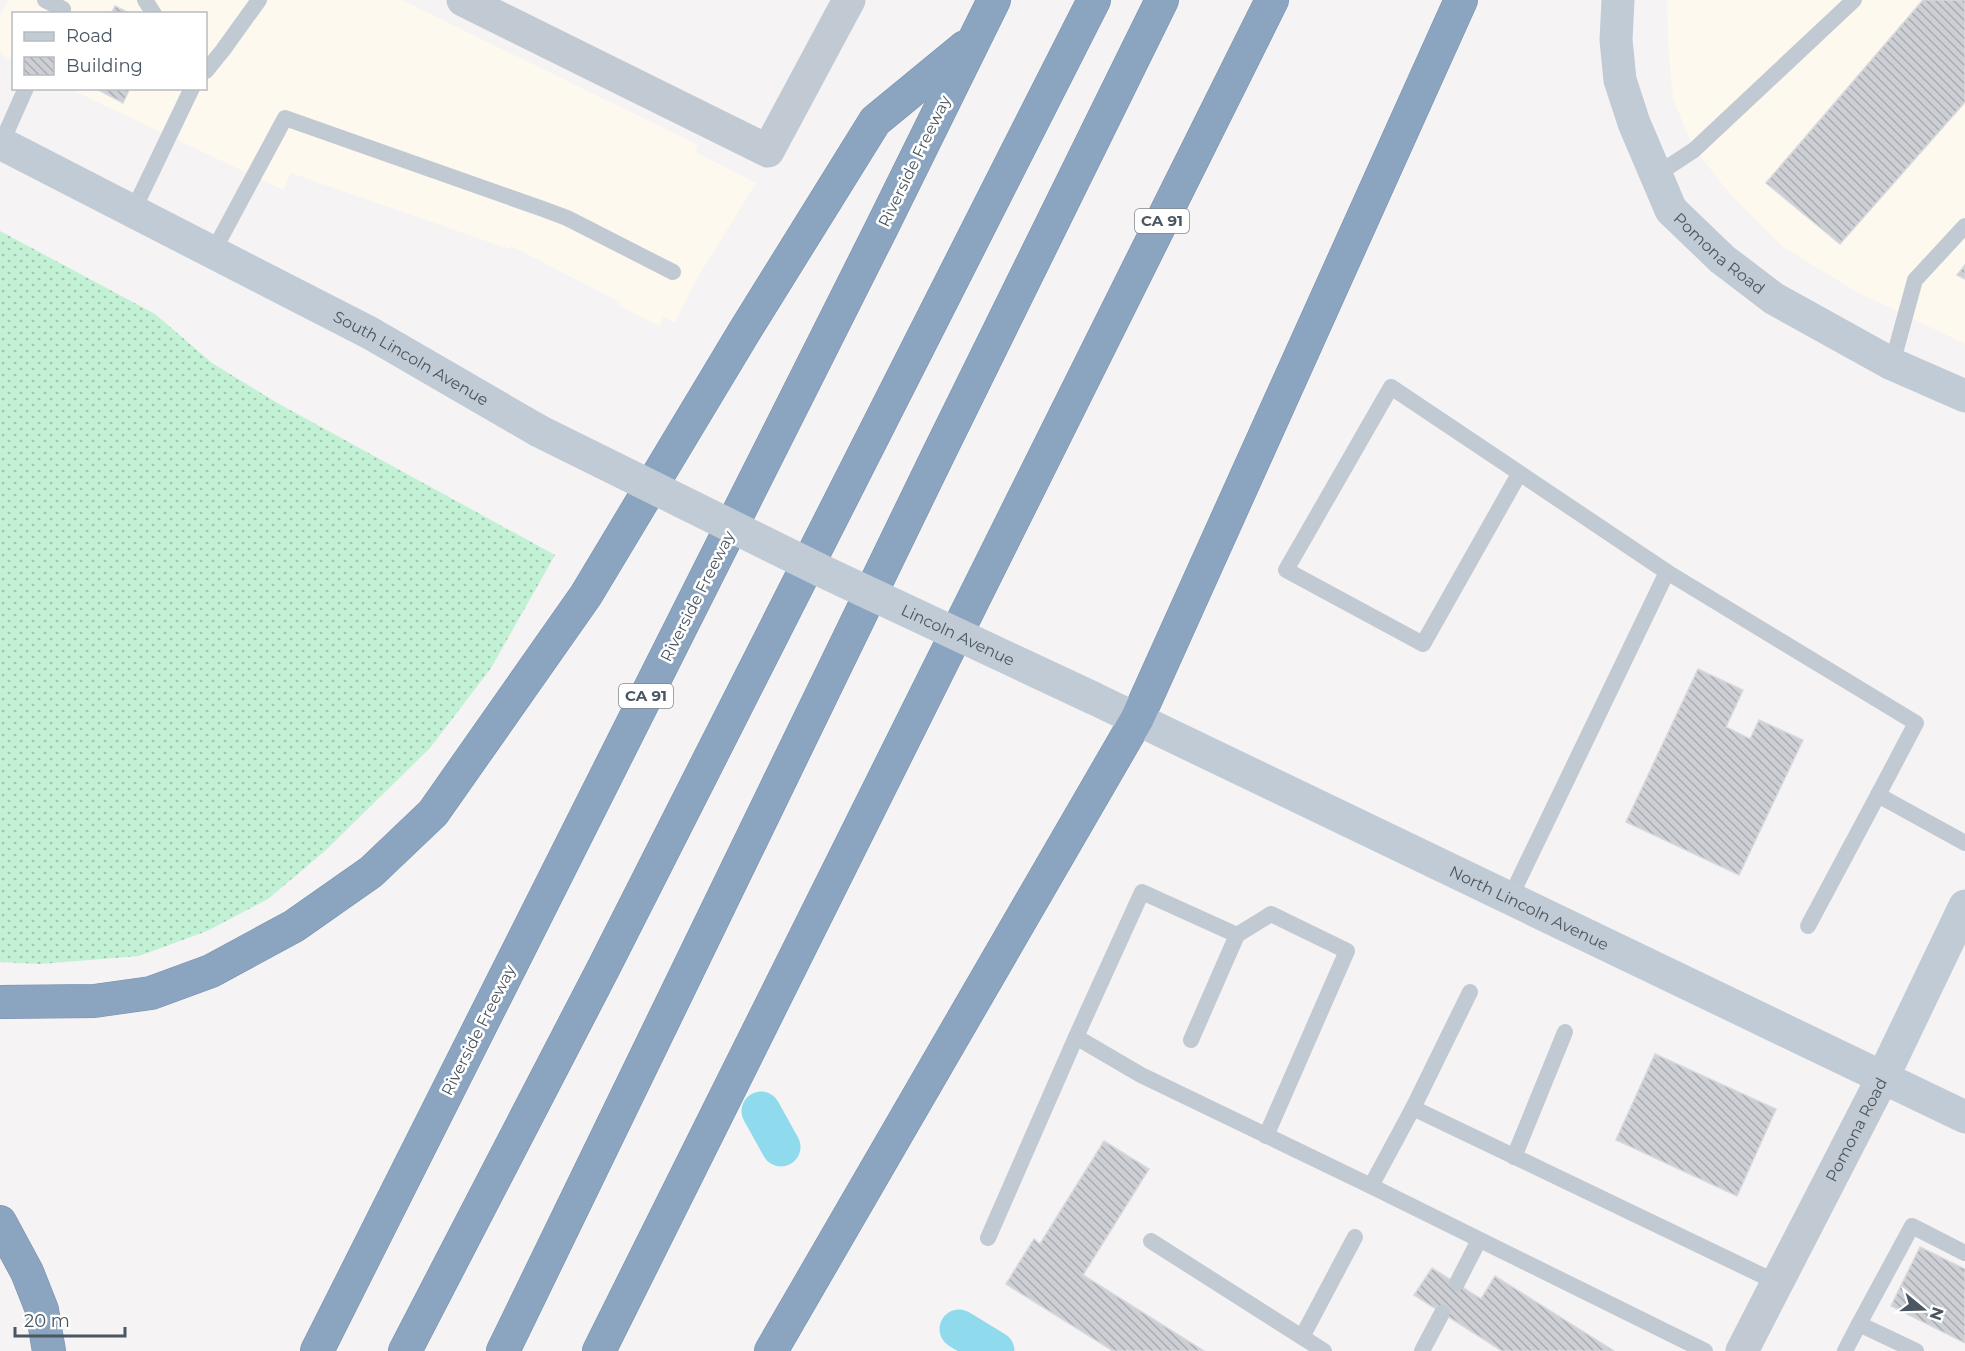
<svg xmlns="http://www.w3.org/2000/svg" width="1965" height="1351" viewBox="0 0 1965 1351" font-family="Montserrat,sans-serif">
	<style>
		.commercial { fill: #fdf9ef }
		.grass { fill: url(#grass-dots) }
		.lines { fill: none; stroke-linecap: round; stroke-linejoin: round }
		.canal { stroke: #90daee; stroke-width: 39 }
		.building { fill: url(#building-back-hatch); stroke: #d7d9de; stroke-width: 1.5 }
		.motorway-casing { stroke: #7690ad; stroke-width: 34 }
		.service { stroke: #c1cad2; stroke-width: 16 }
		.minor { stroke: #c1cad2; stroke-width: 33 }
		.tertiary { stroke: #c1cad2; stroke-width: 33 }
		.secondary { stroke: #c1cbd6; stroke-width: 33 }
		.motorway { stroke: #8ba5c1; stroke-width: 33 }
		.secondary-bridge { stroke: #c1cbd6; stroke-width: 33 }
		.labels { text-anchor: middle; stroke-width: 5; stroke-linejoin: round; paint-order: stroke }
		.shield { fill: #fff; stroke: #808990; stroke-width: 1.5 }
		.shield-label { font-size: 15px; font-weight: bold; fill: #4a5661 }
		.street-label { font-size: 16px; fill: #4a5661; stroke: #fff }
	</style>
	<defs>
		<pattern id="grass-dots" width="8" height="8" patternUnits="userSpaceOnUse" patternTransform="scale(1.5)"><rect width="8" height="8" fill="#c3f1d5"/><path d="M2 2h.1M6 6h.1" fill="none" stroke="#a0c6b0" stroke-width="1.8" stroke-linecap="round"/></pattern>
		<pattern id="building-back-hatch" width="6" height="6" patternUnits="userSpaceOnUse" patternTransform="scale(1.5)"><rect width="6" height="6" fill="#cdcfd5"/><path d="M-1 5l2 2M0 0l6 6M5-1l2 2" fill="none" stroke="#a8abb0"/></pattern>
	</defs>
	<rect width="100%" height="100%" fill="#f5f3f3"/>
	<g class="commercial">
		<path d="M8,0h394l296,145 -3,7 61,31 -61,99 -20,41 -12,-6 -4,9 -40,-20 1,-4 -109,-56 -2,3 -218,-76 -8,17 -213,-101 136,-1v-74h-192l-1,47 -9,-5 -4,-5v-35z"/>
		<path d="M1667,0h298v344l-110,-53 -73,-45 -52,-52 -37,-47 -20,-48 -5,-53z"/>
	</g>
	<path class="grass" d="M0,231l155,83 57,49 67,41 276,151 -64,113 -61,80 -104,102 -58,49 -61,32 -68,25 -99,8 -40,-2z"/>
	<g class="lines">
		<g class="canal">
			<path d="M761,1111l20,36"/>
			<path d="M959,1329l36,22"/>
		</g>
	</g>
	<g class="building">
		<path d="M1923,0h42v102l-125,142 -74,-61z"/>
		<path d="M115,6l16,8h-20z"/>
		<path d="M95,88h35l-7,15z"/>
		<path d="M1965,265v14l-8,-4z"/>
		<path d="M1698,669l45,21 -17,37 24,12 9,-19 44,20 -64,135 -113,-53z"/>
		<path d="M1655,1054l121,55 -39,87 -121,-56z"/>
		<path d="M1104,1141l45,28 -66,106 121,76h-91l-107,-67 28,-45 6,5z"/>
		<path d="M1920,1247l45,22v74l-74,-37z"/>
		<path d="M1432,1268l49,31 14,-23 119,75h-112l-88,-56z"/>
	</g>
	<g class="lines">
		<defs>
			<g id="motorway">
				<path d="M0,1002l94,-1 57,-8 60,-22 83,-45 77,-54 62,-59 153,-218 158,-263 131,-211 90,-74"/>
				<path d="M0,1222l27,50 15,38 7,41"/>
				<path d="M317,1351l564,-1122 113,-229"/>
				<path d="M405,1351l199,-384 490,-967"/>
				<path d="M503,1351l435,-896 224,-455"/>
				<path d="M599,1351l673,-1351"/>
				<path d="M771,1351l366,-632 324,-719"/>
			</g>
		</defs>
		<use href="#motorway" class="motorway-casing"/>
		<g class="service">
			<path d="M45,0l18,9"/>
			<path d="M145,0l9,14"/>
			<path d="M206,71l17,-21 36,-50"/>
			<path d="M1,144l25,-56"/>
			<path d="M1656,175l38,-25 160,-150"/>
			<path d="M133,211l59,-123"/>
			<path d="M213,252l72,-134 258,91 24,9 106,54"/>
			<path d="M1892,364l23,-84 50,-54"/>
			<path d="M1519,474l-96,170 -137,-74 105,-183 276,185"/>
			<path d="M1510,898l157,-326 249,151 -38,72 87,48"/>
			<path d="M1808,926l70,-131"/>
			<path d="M1237,935l34,-21 76,37 -81,185"/>
			<path d="M1191,1040l46,-105 -95,-43 -66,145 65,38 230,111 334,165"/>
			<path d="M1413,1108l57,-116"/>
			<path d="M1514,1157l51,-125"/>
			<path d="M1371,1186l42,-78 365,175"/>
			<path d="M988,1238l88,-201"/>
			<path d="M1151,1241l173,110"/>
			<path d="M1457,1283l22,-43"/>
			<path d="M1859,1324l53,-98 53,27"/>
			<path d="M1302,1337l53,-100"/>
			<path d="M1422,1351l20,-38"/>
			<path d="M1845,1351l14,-27 57,27"/>
		</g>
		<path class="minor" d="M463,0l305,151 81,-151"/>
		<path class="tertiary" id="s1" d="M1742,1351l141,-274"/>
		<g class="secondary">
			<path id="s2" d="M1618,0l-2,40 4,40 14,43 37,87 51,49 51,39 119,66 73,32"/>
			<path id="s3" d="M0,143l370,190 169,98"/>
			<path id="s4" d="M1093,698l872,419"/>
			<path d="M1883,1077l82,-171"/>
		</g>
		<use href="#motorway" class="motorway"/>
		<path class="secondary-bridge" id="s5" d="M539,431l283,140 271,127"/>
	</g>
	<g class="labels">
		<g class="shield">
			<rect x="1135" y="209" width="54" height="24" rx="4.5"/>
			<rect x="619" y="684" width="54" height="24" rx="4.5"/>
		</g>
		<g class="shield-label">
			<text x="1162" y="226">CA 91</text>
			<text x="646" y="701">CA 91</text>
		</g>
		<g class="street-label">
			<text transform="translate(914 161) rotate(-64)" y="6">Riverside Freeway</text>
			<text dy="6" stroke="none"><textPath href="#s2" startOffset="285">Pomona Road</textPath></text>
			<text dy="6" stroke="none"><textPath href="#s3" startOffset="464">South Lincoln Avenue</textPath></text>
			<text transform="translate(697 596) rotate(-63)" y="6">Riverside Freeway</text>
			<text dy="6" stroke="none"><textPath href="#s5" startOffset="466">Lincoln Avenue</textPath></text>
			<text dy="6" stroke="none"><textPath href="#s4" startOffset="484">North Lincoln Avenue</textPath></text>
			<text transform="translate(478 1030) rotate(-63)" y="6">Riverside Freeway</text>
			<text dy="6" stroke="none"><textPath href="#s1" startOffset="249">Pomona Road</textPath></text>
		</g>
	</g>
	<rect x="12" y="12" width="195" height="78" fill="#ffffff" stroke="#b7bbc0" stroke-width="1.5"/>
	<rect x="24" y="32" width="30" height="9" fill="#c1cbd6" stroke="#b7bbc0" stroke-width="1.5"/>
	<text x="66" y="42" font-size="18" fill="#4a5661">Road</text>
	<rect x="24" y="57" width="30" height="18" fill="url(#building-back-hatch)" stroke="#b7bbc0" stroke-width="1.5"/>
	<text x="66" y="72" font-size="18" fill="#4a5661">Building</text>
	<g transform="translate(1923 1309) rotate(109)" stroke="#ffffff" stroke-width="4.5" paint-order="stroke">
	<path d="M0-4.5L10 22L0 15L-10 22Z" fill="#4a5661"/>
	<text y="-9" font-size="16" font-weight="bold" text-anchor="middle" fill="#4a5661">N</text>
	</g>
	<path d="M15 1327v9h110v-9" fill="none" stroke="#4a5661" stroke-width="3"/>
	<text x="24" y="1327" font-size="18" fill="#4a5661" stroke="#ffffff" stroke-width="4.5" paint-order="stroke">20 m</text>
</svg>
